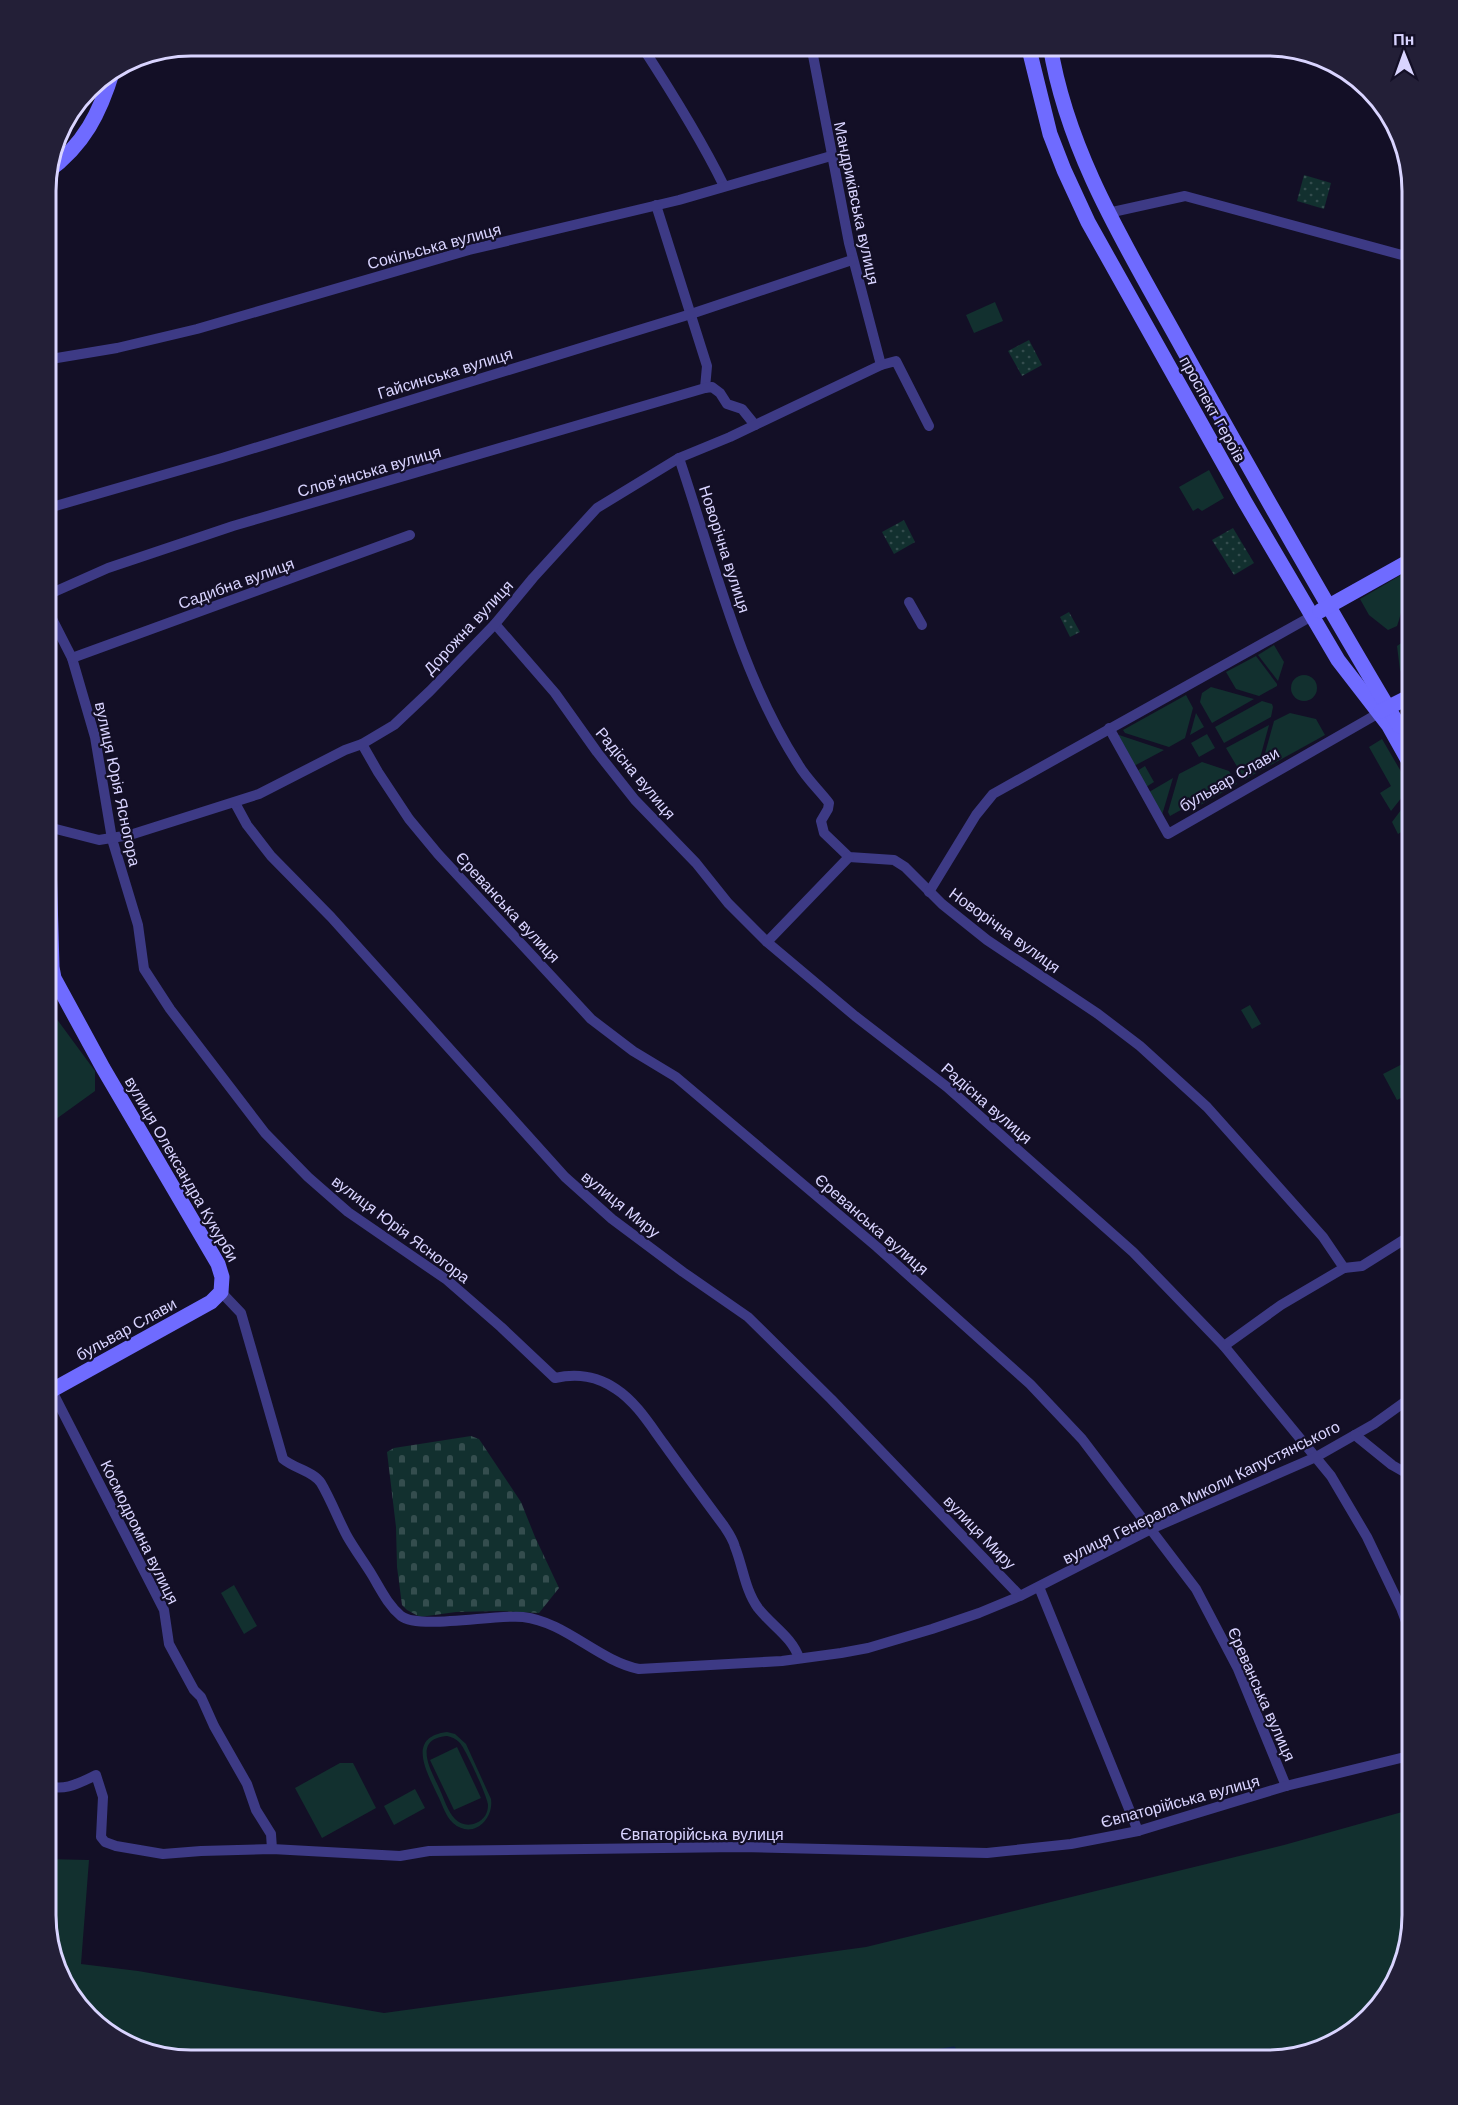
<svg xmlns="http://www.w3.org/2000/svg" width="1458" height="2105" viewBox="0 0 1458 2105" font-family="Arial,sans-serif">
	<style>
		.grass { fill: #12302f; fill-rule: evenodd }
		.cemetery { fill: url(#cemetery-stones) }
		.park { fill: url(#park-dots) }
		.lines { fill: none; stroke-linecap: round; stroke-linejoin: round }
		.stream { stroke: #0c2248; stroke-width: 3 }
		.street { stroke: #3d3a85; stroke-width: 10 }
		.secondary { stroke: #6f6bff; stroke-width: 15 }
		.labels { text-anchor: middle; stroke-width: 4.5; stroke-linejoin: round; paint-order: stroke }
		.street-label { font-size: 16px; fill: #d9d4ff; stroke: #130f26 }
		.rim { fill: none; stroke: #d9d4ff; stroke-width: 3 }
	</style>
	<defs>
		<pattern id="cemetery-stones" width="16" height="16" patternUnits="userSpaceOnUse" patternTransform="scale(1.5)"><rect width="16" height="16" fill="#12302f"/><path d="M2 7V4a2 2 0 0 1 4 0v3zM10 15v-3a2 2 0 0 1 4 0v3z" fill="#344d4e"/></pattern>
		<pattern id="park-dots" width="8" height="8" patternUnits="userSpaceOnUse" patternTransform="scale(1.5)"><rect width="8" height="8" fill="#12302f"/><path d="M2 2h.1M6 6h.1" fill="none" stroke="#344d4e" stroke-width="1.8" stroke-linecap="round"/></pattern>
	</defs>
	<rect width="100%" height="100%" fill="#130f26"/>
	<g class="grass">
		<path d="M995,302l8,19 -29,12 -8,-18z"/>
		<path d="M1209,470l15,28 -22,13 -4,-3 -5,3 -14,-24z"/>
		<path d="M1413,568l-14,52 -2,6 -9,4 -19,-15 -9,-16z"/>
		<path d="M1413,580v32l-11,7z"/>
		<path d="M1410,637l3,2v45l-3,2 -10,-16 -3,-24z"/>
		<path d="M1274,645l10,17 -6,19 -20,-26z"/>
		<path d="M1256,656l21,28v2l-18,10 -23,-7 -10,-17z"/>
		<circle cx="1304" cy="688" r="13"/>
		<path d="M1211,687l43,12 -42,24 -12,-21 2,-9z"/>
		<path d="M1186,695l7,13 -8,30 -16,9 -44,-14 -2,-3z"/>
		<path d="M1262,701l10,3 1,3 -2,10 -47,26 -9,-16z"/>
		<path d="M1196,713l8,14 -14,8z"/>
		<path d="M1290,713l26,6 9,16 -65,36 14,-50z"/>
		<path d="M1269,725l-13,48 -11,7 -19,-32z"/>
		<path d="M1207,734l8,14 -16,9 -8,-14z"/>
		<path d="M1119,735l45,15 -30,16 -16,-30z"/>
		<path d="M1382,739l28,48 -19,24 -11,-18 11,-7 -22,-39z"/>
		<path d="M1202,762l27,9 8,13 -40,23 -9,-1 -18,10 -2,-4 11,-38z"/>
		<path d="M1145,766l9,16 -8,5 -9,-16z"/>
		<path d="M1173,778l-11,37 -13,-23z"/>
		<path d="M1413,794v38l-3,-5 -12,7 -6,-12z"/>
		<path d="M1250,1005l11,19 -9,5 -11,-19z"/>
		<path d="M56,1018l39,53v20l-43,31 -7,2v-66l4,-4z"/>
		<path d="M1412,1059l1,33 -16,8 -14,-26z"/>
		<path d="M234,1585l23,41 -13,8 -23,-41z"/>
		<path d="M447,1732l8,2 11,10 25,55c3,21 -19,41 -38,24 -8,-7 -11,-20 -16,-29 -10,-22 -31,-57 10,-62zM447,1736c5,1 9,3 12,6 6,5 29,56 29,63 0,8 -4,15 -12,18 -7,3 -15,2 -21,-4 -7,-7 -11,-20 -15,-29 -8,-18 -29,-51 7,-54z"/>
		<path d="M457,1747l24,51 -27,12 -24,-50z"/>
		<path d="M340,1763h13l23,45 -54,30 -27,-50z"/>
		<path d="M415,1789l10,19 -31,17 -10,-19z"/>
		<path d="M1413,1809v106l-20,73 -53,53 -72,19h-1087l-64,-20 -53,-53 -19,-72v-56l44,1 -8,104 57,7 246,42 482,-66 418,-102z"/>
	</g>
	<path class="cemetery" d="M471,1436l8,3 42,63 14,35 24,51 -20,25 -41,-2 -42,1 -36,5 -13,-7 -5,-5 -5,-38 -1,-40 -9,-75 7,-4z"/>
	<g class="park">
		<path d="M1304,175l27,8 -7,26 -27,-8z"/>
		<path d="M1029,340l13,25 -20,11 -14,-25z"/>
		<path d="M904,520l11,22 -21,12 -12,-22z"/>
		<path d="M1233,528l21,35 -20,12 -22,-35z"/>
		<path d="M1069,612l11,20 -10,5 -10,-20z"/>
	</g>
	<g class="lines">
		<path class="stream" d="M877,2060l77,-12"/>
		<g class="street">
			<path d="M641,45c30,46 59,92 83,141"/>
			<path d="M811,45l38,198 32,122"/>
			<path d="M656,205l51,161 -2,22"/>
			<path d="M1108,213l77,-17 228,62"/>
			<path d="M45,360l72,-12 80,-19 272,-79 210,-50 152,-44"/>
			<path d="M679,458c34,100 61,216 119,306 8,14 21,26 31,39l-1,6 -7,12 3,12 25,24 45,3 11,7 37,37 45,36 111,74 42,32 67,61 116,130 21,31"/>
			<path d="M45,509l177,-51 469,-144 161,-54"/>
			<path d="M45,596l63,-28 125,-42 472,-138 7,-1 8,6 7,11 15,5 13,16"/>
			<path d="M909,602l13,23"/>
			<path d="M45,605l27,53 23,79 17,102 26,86 6,44 26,40 95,124 43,44 40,35 99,68 54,47 54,51c23,-5 42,-2 61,11 20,13 34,36 48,55 20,28 40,55 60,82 4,6 9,13 11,21 8,20 10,43 23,61 14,18 34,29 41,50"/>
			<path d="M495,624l60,69 42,59 38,48 61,63 32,40 39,39 88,74 92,71 186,165 91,94 107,130 36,61 34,71 12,32"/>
			<path d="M72,658l338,-123"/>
			<path d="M1109,728l59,106 211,-121"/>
			<path d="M362,744l16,28 31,47 29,35 153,165 42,32 43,26 110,93 91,77 153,137 52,55 114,150 42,80 48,117"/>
			<path d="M235,803l12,22 24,31 60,61 234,260 47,42 71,53 65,45 83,82 189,197"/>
			<path d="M48,827l51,13 31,-5 129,-41 86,-44 17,-6 32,-19 36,-34 65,-67 38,-46 64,-70 82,-50 51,-21 151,-72 15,-4 33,65"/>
			<path d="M929,892l47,-77 17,-21 319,-178"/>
			<path d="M767,942l82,-85"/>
			<path d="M221,1292l20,21 42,146c12,10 30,12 38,24 10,17 17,36 26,53 8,14 17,26 25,39 9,15 16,30 29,41 18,14 94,-2 122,1 43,5 74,43 116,52l143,-8 59,-8 27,-5 64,-19 47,-16 41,-17 131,-67 165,-72 58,-33 39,-28"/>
			<path d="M1224,1346l57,-41 63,-37 18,-2 51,-32"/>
			<path d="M52,1391l112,219 5,34 25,46 7,7 13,29 33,58 9,26 15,24 1,15"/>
			<path d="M1355,1435l37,30 21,12"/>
			<path d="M1039,1587l99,244"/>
			<path d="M45,1785c19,7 34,-2 51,-10l7,22 -2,40 4,5 11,4 47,8 38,-3 71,-2 128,7 29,-5 311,-4 247,6 84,-9 67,-13 148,-45 127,-31"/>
		</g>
		<g class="secondary">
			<path d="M1028,45l22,89 14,36 24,52 157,280 93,158 51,66 24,43"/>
			<path d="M1050,45c18,112 81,209 134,306 70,126 141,251 215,375"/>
			<path d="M47,172c37,-27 53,-59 66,-102"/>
			<path d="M1320,611l93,-52"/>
			<path d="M1381,711l32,-16"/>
			<path d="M45,1394l166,-92 10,-10 1,-15 -4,-13 -115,-196 -49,-90 -2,-11 -4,-140 -3,-28"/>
		</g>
	</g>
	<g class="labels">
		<g class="street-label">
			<text transform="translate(857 203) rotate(78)" y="6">Мандриківська вулиця</text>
			<text transform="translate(434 246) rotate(-15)" y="6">Сокільська вулиця</text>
			<text transform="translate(445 373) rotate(-17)" y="6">Гайсинська вулиця</text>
			<text transform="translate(1213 409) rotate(61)" y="6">проспект Героїв</text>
			<text transform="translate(369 471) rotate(-16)" y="6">Словʼянська вулиця</text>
			<text transform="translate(725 549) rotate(72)" y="6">Новорічна вулиця</text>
			<text transform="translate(236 583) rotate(-20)" y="6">Садибна вулиця</text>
			<text transform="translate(468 627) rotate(-47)" y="6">Дорожна вулиця</text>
			<text transform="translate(636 773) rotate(50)" y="6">Радісна вулиця</text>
			<text transform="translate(1229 779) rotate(-30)" y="6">бульвар Слави</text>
			<text transform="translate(118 784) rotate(78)" y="6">вулиця Юрія Ясногора</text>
			<text transform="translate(508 907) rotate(47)" y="6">Єреванська вулиця</text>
			<text transform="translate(1005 930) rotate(36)" y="6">Новорічна вулиця</text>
			<text transform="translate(987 1103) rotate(41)" y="6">Радісна вулиця</text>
			<text transform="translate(182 1169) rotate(60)" y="6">вулиця Олександра Кукурби</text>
			<text transform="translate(621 1204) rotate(39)" y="6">вулиця Миру</text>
			<text transform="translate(872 1224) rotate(41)" y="6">Єреванська вулиця</text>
			<text transform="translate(401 1229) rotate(37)" y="6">вулиця Юрія Ясногора</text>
			<text transform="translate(126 1329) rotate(-29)" y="6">бульвар Слави</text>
			<text transform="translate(1201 1492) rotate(-26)" y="6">вулиця Генерала Миколи Капустянського</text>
			<text transform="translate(140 1532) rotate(64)" y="6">Космодромна вулиця</text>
			<text transform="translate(980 1532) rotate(46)" y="6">вулиця Миру</text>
			<text transform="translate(1262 1694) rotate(66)" y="6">Єреванська вулиця</text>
			<text transform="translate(1180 1801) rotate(-15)" y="6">Євпаторійська вулиця</text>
			<text x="702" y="1840">Євпаторійська вулиця</text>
		</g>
	</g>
	<path d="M0 0H1458V2105H0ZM191 56H1267A135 135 0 0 1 1402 191V1915A135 135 0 0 1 1267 2050H191A135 135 0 0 1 56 1915V191A135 135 0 0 1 191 56Z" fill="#231f37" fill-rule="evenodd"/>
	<path class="rim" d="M191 56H1267A135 135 0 0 1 1402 191V1915A135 135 0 0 1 1267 2050H191A135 135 0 0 1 56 1915V191A135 135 0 0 1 191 56Z"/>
	<g transform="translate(1404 54) rotate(359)" stroke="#130f26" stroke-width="4.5" paint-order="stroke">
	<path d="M0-4.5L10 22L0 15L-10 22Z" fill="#d9d4ff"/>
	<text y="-9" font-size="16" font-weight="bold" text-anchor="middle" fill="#d9d4ff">Пн</text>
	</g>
</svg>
